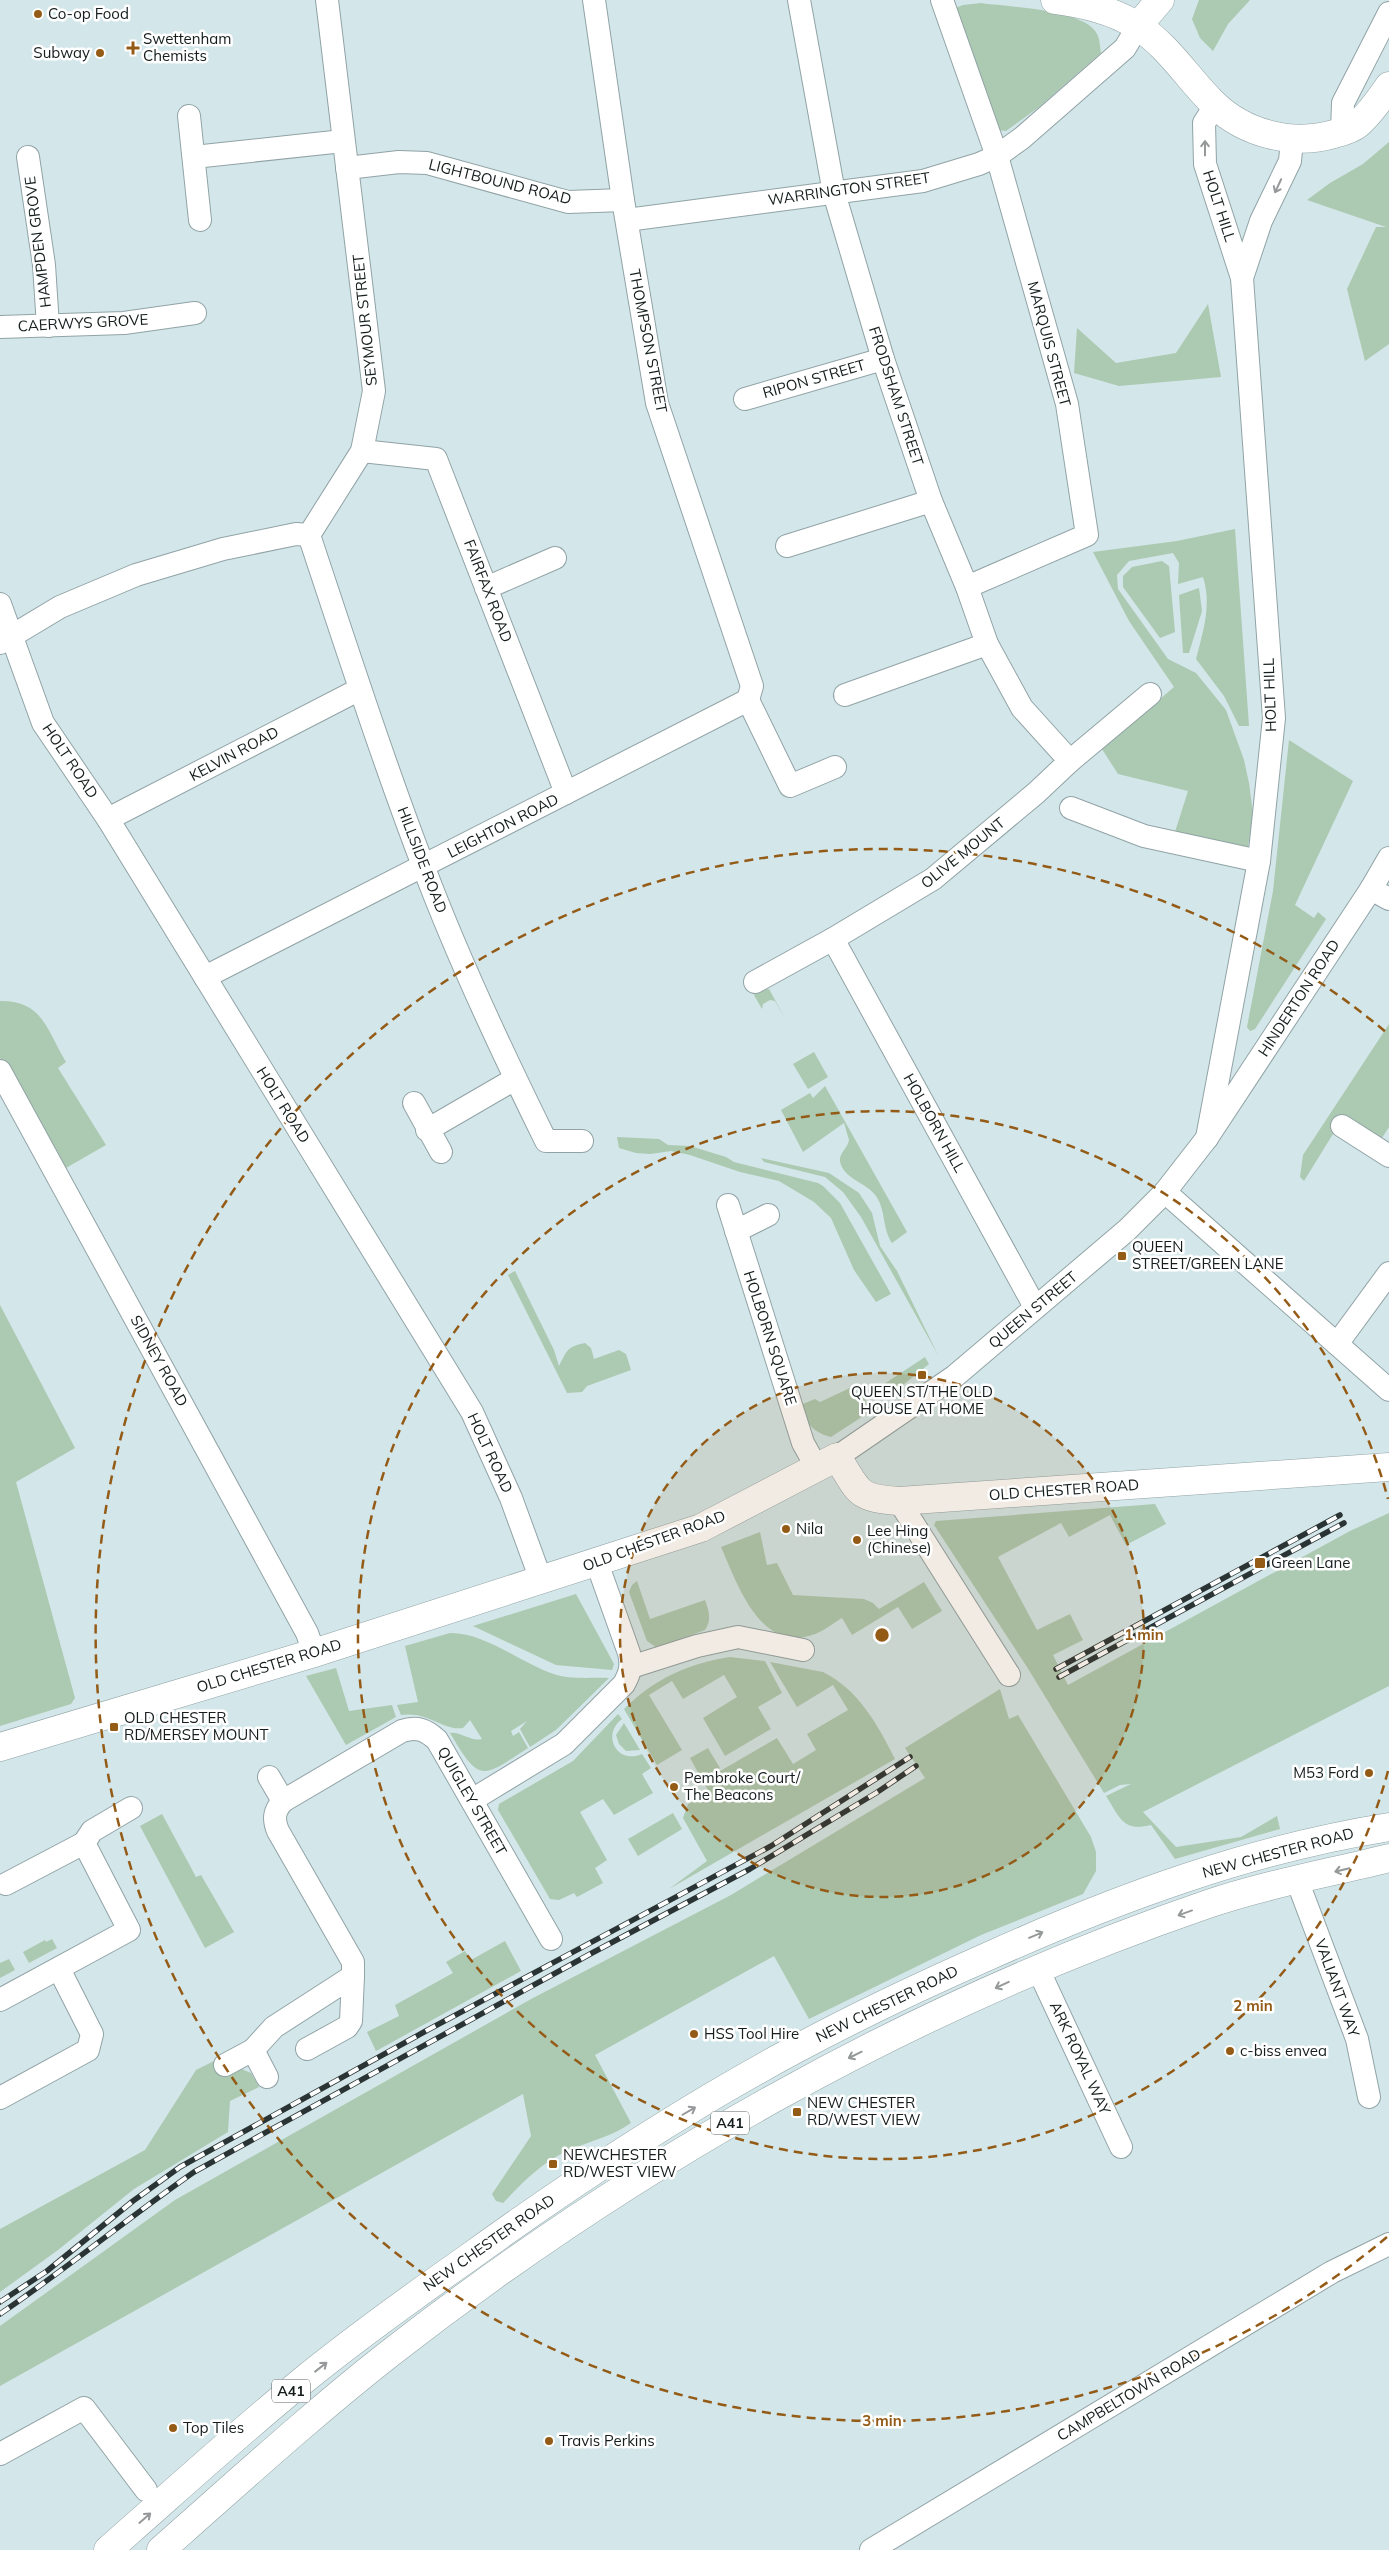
<svg xmlns="http://www.w3.org/2000/svg" width="1389" height="2550" viewBox="0 0 1389 2550" font-family="Mulish,sans-serif">
	<style>
		.green { fill: #acc9b1 }
		.lines { fill: none; stroke-linecap: round; stroke-linejoin: round }
		.minor-casing { stroke: #91a3a6; stroke-width: 24 }
		.major-casing { stroke: #91a3a6; stroke-width: 29 }
		.highway-casing { stroke: #91a3a6; stroke-width: 29 }
		.minor { stroke: #fff; stroke-width: 22 }
		.major { stroke: #fff; stroke-width: 28 }
		.highway { stroke: #fff; stroke-width: 28 }
		.rail-casing { stroke: #2b3435; stroke-width: 5.5 }
		.rail { stroke: #fff; stroke-width: 4; stroke-dasharray: 11; stroke-linecap: butt }
		.oneway { stroke: #969999 }
		.ring { fill: none; stroke: #945b17; stroke-width: 2.5; stroke-dasharray: 9 6 }
		.poi-dot { fill: #945b17; stroke: #fff; stroke-width: 2 }
		.labels { text-anchor: middle; stroke-width: 5; stroke-linejoin: round; paint-order: stroke }
		.shield { fill: #fff; stroke: #5b6161; stroke-width: 1 }
		.shield-label { font-size: 14px; font-weight: bold; fill: #151d1d }
		.poi-label { font-size: 15px; fill: #151d1d; stroke: #fff; text-anchor: start }
		.street-label { font-size: 15px; fill: #151d1d; stroke: #fff }
		.centre { fill: #945b17; stroke: #fff; stroke-width: 2.5 }
		.ring-label { font-size: 15px; text-anchor: middle; font-weight: bold; fill: #945b17; stroke: #fff; stroke-width: 5; stroke-linejoin: round; paint-order: stroke }
	</style>
	<rect width="100%" height="100%" fill="#d3e6e9"/>
	<g class="green">
		<path d="M1199,0h51l-22,24 -15,27 -13,-13 -8,-19z"/>
		<path d="M981,3c26,4 104,6 116,31 3,5 3,14 4,19l-62,54 -33,24 -9,-1 -44,-121 10,-4z"/>
		<path d="M1389,142v202l-24,17 -18,-72 29,-62h10l-79,-27 23,-17 33,-19z"/>
		<path d="M1208,304l13,73 -102,9 -45,-13 3,-45 39,35 60,-10z"/>
		<path d="M1235,529l14,197h-10l-15,-30 -28,-37c7,-27 16,-55 7,-82l-25,7 1,-21 -6,-10 -44,8 -12,14 1,14 50,70 28,14 30,37 18,50 5,23 4,31 -6,39 -73,-18 14,-44 -70,-17 -16,-25 72,-62 -45,-66 -36,-69 84,-11z"/>
		<path d="M1162,561l7,5 6,66 -15,6 -37,-51v-11l9,-9z"/>
		<path d="M1199,588l3,23 -13,42h-6l-4,-58z"/>
		<path d="M1289,740l64,41 -58,124 19,13 4,-6 8,7 -71,110 -5,2 -3,-4 26,-136z"/>
		<path d="M769,989l16,29 -10,-17 -5,-1 -7,4 -1,5 -8,-14 3,-5z"/>
		<path d="M0,1001c43,-1 47,30 66,61l-8,6 48,77 -47,27 -59,-114z"/>
		<path d="M1389,1024v103l-11,17 -37,-23 -37,60 -4,-4 3,-22z"/>
		<path d="M814,1052l14,25 -20,12 -15,-25z"/>
		<path d="M825,1086l82,146 -15,11c-10,-15 -6,-33 -16,-47 -10,-14 -33,-17 -36,-35 -1,-8 8,-13 9,-21l-5,-17 -41,29 -22,-42 29,-17 3,5z"/>
		<path d="M617,1137l42,2 9,6 22,1 36,11 8,5 84,21 5,3 17,17 51,91 -15,8 -22,-32 -23,-52 -17,-16 -35,-21 -39,-9 -50,-17 -19,-4 -21,3 -14,-1 -17,-5z"/>
		<path d="M761,1158l68,15 30,20 13,20 8,33 17,25 41,84 -77,-138 -18,-25 -18,-15 -61,-15z"/>
		<path d="M515,1271l39,79 5,16c8,-15 7,-19 26,-23l6,5 3,11 25,-9 7,4 5,16 -44,16 -5,6 -15,1 -59,-118z"/>
		<path d="M0,1305l75,143 -59,34 59,216 -4,6 -71,22z"/>
		<path d="M925,1357l4,7 -41,33 -13,-7z"/>
		<path d="M852,1387l8,11 3,-2 8,15 -40,26c-19,-5 -26,-15 -31,-32l15,-6 5,3z"/>
		<path d="M1155,1504l11,20 -40,21 -16,-30 -41,22 -8,-14 -63,34 39,73 33,-16 13,26 -30,15 15,30 282,-154 39,-18v173l-246,126 33,35 65,-10 36,-21 3,13 -105,30 -24,-34c-28,7 -31,-7 -45,-29l25,-12 -11,1 -16,8 -77,-126 -93,-142 2,-4z"/>
		<path d="M760,1532l7,33 10,-2 16,32 71,4 9,4 6,6 45,-27 18,29 -30,18 -14,-22 -46,28 -10,-17c-10,6 -20,14 -30,17 -52,18 -75,-52 -91,-88z"/>
		<path d="M637,1581l13,38 55,-19c4,11 7,20 0,30l-48,18 -10,-7 -18,-49 3,-7z"/>
		<path d="M576,1594l38,70 -2,6 -56,-5 -83,-39z"/>
		<path d="M450,1633c34,-1 73,31 104,41 16,6 39,3 55,4l-53,52 -26,17 -10,-18 7,-8 -16,10 2,5 6,-4 9,16c-46,30 -48,36 -78,-15 10,-2 21,9 32,6l-12,-19 -7,8c-20,3 -34,-17 -62,-13l-4,-10 21,-3 -13,-56z"/>
		<path d="M730,1657l35,4 17,32 -24,14 13,22 -46,27 -22,-38 34,-21 -13,-22 -41,24 -11,-18 -23,14 33,55 -25,15 -33,-56c30,-30 65,-46 106,-52z"/>
		<path d="M770,1662l53,10c35,17 55,53 72,87l-226,130 38,-28 -24,-43 5,-14 21,-12 -6,-11 74,-43 16,26 23,-14 -9,-16 41,-24 -15,-25 -36,22z"/>
		<path d="M336,1668l13,43 43,-6 4,12 -50,28 -40,-69z"/>
		<path d="M1000,1689l9,30 9,-4 73,122 5,15v19l-13,23 -102,41 -172,84 -35,-63 -179,99 36,68c-20,14 -42,18 -64,28 -26,12 -45,32 -64,52l-7,-2 -4,-7 39,-58 -8,-42 -523,292v-60l175,-126 358,-202 198,-103 194,-117 -20,-30z"/>
		<path d="M618,1714l4,5c-21,16 -5,46 20,35l9,14 -9,6 11,19 -39,22 -11,-16 -23,13 27,48 -12,8 8,15 -26,14 -3,-4 -15,7 -9,-1 -52,-89 1,-6 74,-43z"/>
		<path d="M624,1723l16,27 -14,1 -7,-7 -3,-9z"/>
		<path d="M708,1748l12,20 -19,10 -11,-20z"/>
		<path d="M673,1813l9,16 -44,27 -10,-17z"/>
		<path d="M162,1814l34,63 5,-2 33,57 -29,16 -65,-122z"/>
		<path d="M52,1939l5,9 -28,15 -6,-11 22,-12 1,2z"/>
		<path d="M505,1941l16,30 -145,80 -9,-19 32,-16 -4,-11 58,-32 -7,-11 19,-11 6,9z"/>
		<path d="M9,1959l6,11 -15,8v-15z"/>
		<path d="M218,2059l33,14 8,14 -29,14 -2,31 -94,57 -76,61 -58,42v-63l145,-79 51,-80z"/>
	</g>
	<g class="lines">
		<defs>
			<g id="minor">
				<path d="M594,0l29,200 34,203 95,283 -4,14"/>
				<path d="M799,0l35,193 49,166 48,142 36,86 20,57 35,64 48,53"/>
				<path d="M942,0l55,156 70,248 20,131 -120,52"/>
				<path d="M189,116l11,104"/>
				<path d="M1342,132l1,-29 46,-90"/>
				<path d="M28,157l16,108 4,61"/>
				<path d="M194,157l149,-16"/>
				<path d="M347,168l52,-6 28,1 141,39 55,-2"/>
				<path d="M627,220l296,-39 56,-17 18,-8 25,-18 103,-90 13,-22"/>
				<path d="M1242,278l19,-57 29,-60 2,-21"/>
				<path d="M0,327l124,-4 71,-10"/>
				<path d="M745,399l138,-40"/>
				<path d="M362,451l74,8 130,334"/>
				<path d="M309,535c37,111 73,223 115,333 35,93 78,184 122,273h36"/>
				<path d="M787,546l144,-45"/>
				<path d="M486,588l69,-30"/>
				<path d="M0,604l43,119 65,96 364,593 39,86 30,82"/>
				<path d="M0,643l60,-36 76,-32 87,-26 73,-15 13,1 53,-84 12,-60 -47,-391"/>
				<path d="M845,695l142,-51"/>
				<path d="M748,700l42,86 45,-19"/>
				<path d="M1071,808l73,28 115,25"/>
				<path d="M108,819l252,-130"/>
				<path d="M1371,889l18,10"/>
				<path d="M833,939l202,368"/>
				<path d="M205,977l543,-277"/>
				<path d="M755,982l78,-43 100,-60 103,-86 34,-32 80,-67"/>
				<path d="M0,1071l307,562 7,20"/>
				<path d="M414,1103l27,49"/>
				<path d="M1342,1126l47,30"/>
				<path d="M427,1130l88,-51"/>
				<path d="M1207,1138l52,-277 15,-143 -32,-440 -37,-114 -1,-41 11,-17"/>
				<path d="M1165,1192l224,198"/>
				<path d="M728,1205l75,238 14,25"/>
				<path d="M736,1231l32,-16"/>
				<path d="M1337,1344l52,-71"/>
				<path d="M837,1457l118,-81 172,-146 38,-38 42,-54 164,-249 18,-31"/>
				<path d="M899,1501l110,174"/>
				<path d="M631,1667l66,-21 41,-9 65,13"/>
				<path d="M269,1777l14,24"/>
				<path d="M472,1800l92,-56 60,-60c6,-11 8,-18 5,-31l-32,-90"/>
				<path d="M84,1843l8,-12 39,-23"/>
				<path d="M1297,1880l60,159 12,58"/>
				<path d="M1038,1969l83,178"/>
				<path d="M0,2000l129,-70 -45,-87 -78,41"/>
				<path d="M307,2049l40,-22 4,-6 2,-45"/>
				<path d="M253,2050l14,27"/>
				<path d="M225,2065l28,-15 21,-23 79,-51v-14l-75,-131c-5,-12 -4,-20 5,-30l119,-70c15,-5 24,-1 35,9l114,199"/>
				<path d="M0,2098l88,-48 4,-16 -33,-65"/>
				<path d="M0,2454l84,-46 62,82"/>
				<path d="M871,2550l461,-278 57,-28"/>
			</g>
			<g id="major">
				<path d="M1055,0c28,4 58,10 82,26 31,19 52,54 77,78 31,30 79,42 120,30 8,-2 18,-5 24,-10 12,-10 22,-25 31,-38"/>
				<path d="M1138,26l22,-26"/>
				<path d="M0,1747l314,-94 387,-125 136,-71c23,35 18,41 62,44l490,-34"/>
			</g>
			<g id="highway">
				<path d="M108,2550c64,-56 126,-113 192,-167 54,-44 111,-85 168,-125 105,-76 214,-148 328,-209 63,-34 129,-65 195,-94 127,-57 260,-106 398,-128"/>
				<path d="M161,2550c75,-66 149,-134 228,-196 246,-192 524,-349 819,-450 59,-20 121,-31 181,-46"/>
			</g>
		</defs>
		<use href="#minor" class="minor-casing"/>
		<use href="#major" class="major-casing"/>
		<use href="#highway" class="highway-casing"/>
		<use href="#minor" class="minor"/>
		<use href="#major" class="major"/>
		<use href="#highway" class="highway"/>
		<defs>
			<g id="rail">
				<path d="M1056,1669l284,-154"/>
				<path d="M1059,1677l285,-154"/>
				<path d="M0,2302l47,-31 86,-70 47,-34 244,-135 347,-186 139,-89"/>
				<path d="M0,2314c66,-45 128,-96 194,-142l398,-219 158,-84 126,-76 40,-27"/>
			</g>
		</defs>
		<use href="#rail" class="rail-casing"/>
		<use href="#rail" class="rail"/>
	</g>
	<defs><path id="oneway-shaft" d="M-6 0H5M1.5-3L5.5 0L1.5 3" fill="none" stroke-width="1.6" stroke-linecap="round" stroke-linejoin="round" transform="scale(1.25)"/></defs>
	<g class="oneway">
		<use href="#oneway-shaft" transform="translate(1205 148) rotate(-90)"/>
		<use href="#oneway-shaft" transform="translate(1278 186) rotate(115)"/>
		<use href="#oneway-shaft" transform="translate(1342 1870) rotate(167)"/>
		<use href="#oneway-shaft" transform="translate(1185 1913) rotate(160)"/>
		<use href="#oneway-shaft" transform="translate(1036 1935) rotate(-23)"/>
		<use href="#oneway-shaft" transform="translate(1002 1985) rotate(155)"/>
		<use href="#oneway-shaft" transform="translate(855 2055) rotate(154)"/>
		<use href="#oneway-shaft" transform="translate(689 2111) rotate(-30)"/>
		<use href="#oneway-shaft" transform="translate(321 2367) rotate(-38)"/>
		<use href="#oneway-shaft" transform="translate(145 2518) rotate(-41)"/>
	</g>
	<circle cx="882" cy="1635" r="262" fill="#945b17" fill-opacity=".12"/>
	<g class="ring">
		<circle cx="882" cy="1635" r="262"/>
		<path d="M1388 1771A524 524 0 1 1 1388 1499"/>
		<path d="M1387 2237A786 786 0 1 1 1387 1033"/>
	</g>
	<g class="poi-dot">
		<circle cx="38" cy="14" r="5"/>
		<path d="M130.5 40.5h5v5h5v5h-5v5h-5v-5h-5v-5h5z"/>
		<circle cx="100" cy="53" r="5"/>
		<rect x="1117" y="1251" width="10" height="10" rx="2.5"/>
		<rect x="917" y="1370" width="10" height="10" rx="2.5"/>
		<circle cx="786" cy="1529" r="5"/>
		<circle cx="857" cy="1540" r="5"/>
		<rect x="1254" y="1557" width="12" height="12" rx="2.5"/>
		<rect x="109" y="1722" width="10" height="10" rx="2.5"/>
		<circle cx="1369" cy="1773" r="5"/>
		<circle cx="674" cy="1787" r="5"/>
		<circle cx="694" cy="2034" r="5"/>
		<circle cx="1230" cy="2051" r="5"/>
		<rect x="792" y="2107" width="10" height="10" rx="2.5"/>
		<rect x="548" y="2159" width="10" height="10" rx="2.5"/>
		<circle cx="173" cy="2428" r="5"/>
		<circle cx="549" cy="2441" r="5"/>
	</g>
	<g class="labels">
		<g class="shield">
			<rect x="711" y="2111.5" width="38" height="23" rx="4"/>
			<rect x="272" y="2379.5" width="38" height="23" rx="4"/>
		</g>
		<g class="shield-label">
			<text x="730" y="2128">A41</text>
			<text x="291" y="2396">A41</text>
		</g>
		<g class="poi-label">
			<text x="48" y="19">Co-op Food</text>
			<text x="143" y="44">Swettenham<tspan x="143" dy="17">Chemists</tspan></text>
			<text x="90" y="58" text-anchor="end">Subway</text>
			<text x="1132" y="1252">QUEEN<tspan x="1132" dy="17">STREET/GREEN LANE</tspan></text>
			<text x="922" y="1397" text-anchor="middle">QUEEN ST/THE OLD<tspan x="922" dy="17">HOUSE AT HOME</tspan></text>
			<text x="796" y="1534">Nila</text>
			<text x="867" y="1536">Lee Hing<tspan x="867" dy="17">(Chinese)</tspan></text>
			<text x="1271" y="1568">Green Lane</text>
			<text x="124" y="1723">OLD CHESTER<tspan x="124" dy="17">RD/MERSEY MOUNT</tspan></text>
			<text x="1359" y="1778" text-anchor="end">M53 Ford</text>
			<text x="684" y="1783">Pembroke Court/<tspan x="684" dy="17">The Beacons</tspan></text>
			<text x="704" y="2039">HSS Tool Hire</text>
			<text x="1240" y="2056">c-biss envea</text>
			<text x="807" y="2108">NEW CHESTER<tspan x="807" dy="17">RD/WEST VIEW</tspan></text>
			<text x="563" y="2160">NEWCHESTER<tspan x="563" dy="17">RD/WEST VIEW</tspan></text>
			<text x="183" y="2433">Top Tiles</text>
			<text x="559" y="2446">Travis Perkins</text>
		</g>
		<g class="street-label">
			<text transform="translate(500 182) rotate(14)" y="5">LIGHTBOUND ROAD</text>
			<text transform="translate(849 189) rotate(-8)" y="5">WARRINGTON STREET</text>
			<text transform="translate(1219 206) rotate(72)" y="5">HOLT HILL</text>
			<text transform="translate(38 242) rotate(-97)" y="5">HAMPDEN GROVE</text>
			<text transform="translate(365 320) rotate(-96)" y="5">SEYMOUR STREET</text>
			<text transform="translate(83 323) rotate(-3)" y="5">CAERWYS GROVE</text>
			<text transform="translate(648 341) rotate(79)" y="5">THOMPSON STREET</text>
			<text transform="translate(1049 344) rotate(75)" y="5">MARQUIS STREET</text>
			<text transform="translate(814 379) rotate(-16)" y="5">RIPON STREET</text>
			<text transform="translate(896 396) rotate(72)" y="5">FRODSHAM STREET</text>
			<text transform="translate(488 591) rotate(69)" y="5">FAIRFAX ROAD</text>
			<text transform="translate(1270 695) rotate(-92)" y="5">HOLT HILL</text>
			<text transform="translate(234 754) rotate(-28)" y="5">KELVIN ROAD</text>
			<text transform="translate(70 761) rotate(56)" y="5">HOLT ROAD</text>
			<text transform="translate(503 826) rotate(-27)" y="5">LEIGHTON ROAD</text>
			<text transform="translate(963 853) rotate(-39)" y="5">OLIVE MOUNT</text>
			<text transform="translate(422 860) rotate(69)" y="5">HILLSIDE ROAD</text>
			<text transform="translate(1299 998) rotate(-57)" y="5">HINDERTON ROAD</text>
			<text transform="translate(283 1105) rotate(58)" y="5">HOLT ROAD</text>
			<text transform="translate(934 1123) rotate(61)" y="5">HOLBORN HILL</text>
			<text transform="translate(1033 1310) rotate(-40)" y="5">QUEEN STREET</text>
			<text transform="translate(770 1338) rotate(72)" y="5">HOLBORN SQUARE</text>
			<text transform="translate(159 1361) rotate(61)" y="5">SIDNEY ROAD</text>
			<text transform="translate(490 1453) rotate(65)" y="5">HOLT ROAD</text>
			<text transform="translate(1064 1490) rotate(-4)" y="5">OLD CHESTER ROAD</text>
			<text transform="translate(654 1541) rotate(-20)" y="5">OLD CHESTER ROAD</text>
			<text transform="translate(269 1666) rotate(-17)" y="5">OLD CHESTER ROAD</text>
			<text transform="translate(472 1801) rotate(60)" y="5">QUIGLEY STREET</text>
			<text transform="translate(1278 1853) rotate(-15)" y="5">NEW CHESTER ROAD</text>
			<text transform="translate(1337 1988) rotate(70)" y="5">VALIANT WAY</text>
			<text transform="translate(887 2004) rotate(-26)" y="5">NEW CHESTER ROAD</text>
			<text transform="translate(1080 2058) rotate(65)" y="5">ARK ROYAL WAY</text>
			<text transform="translate(489 2243) rotate(-35)" y="5">NEW CHESTER ROAD</text>
			<text transform="translate(1129 2395) rotate(-31)" y="5">CAMPBELTOWN ROAD</text>
		</g>
	</g>
	<circle cx="882" cy="1635" r="8" class="centre"/>
	<g class="ring-label">
		<text x="1144" y="1640">1 min</text>
		<text x="1253" y="2011">2 min</text>
		<text x="882" y="2426">3 min</text>
	</g>
</svg>
